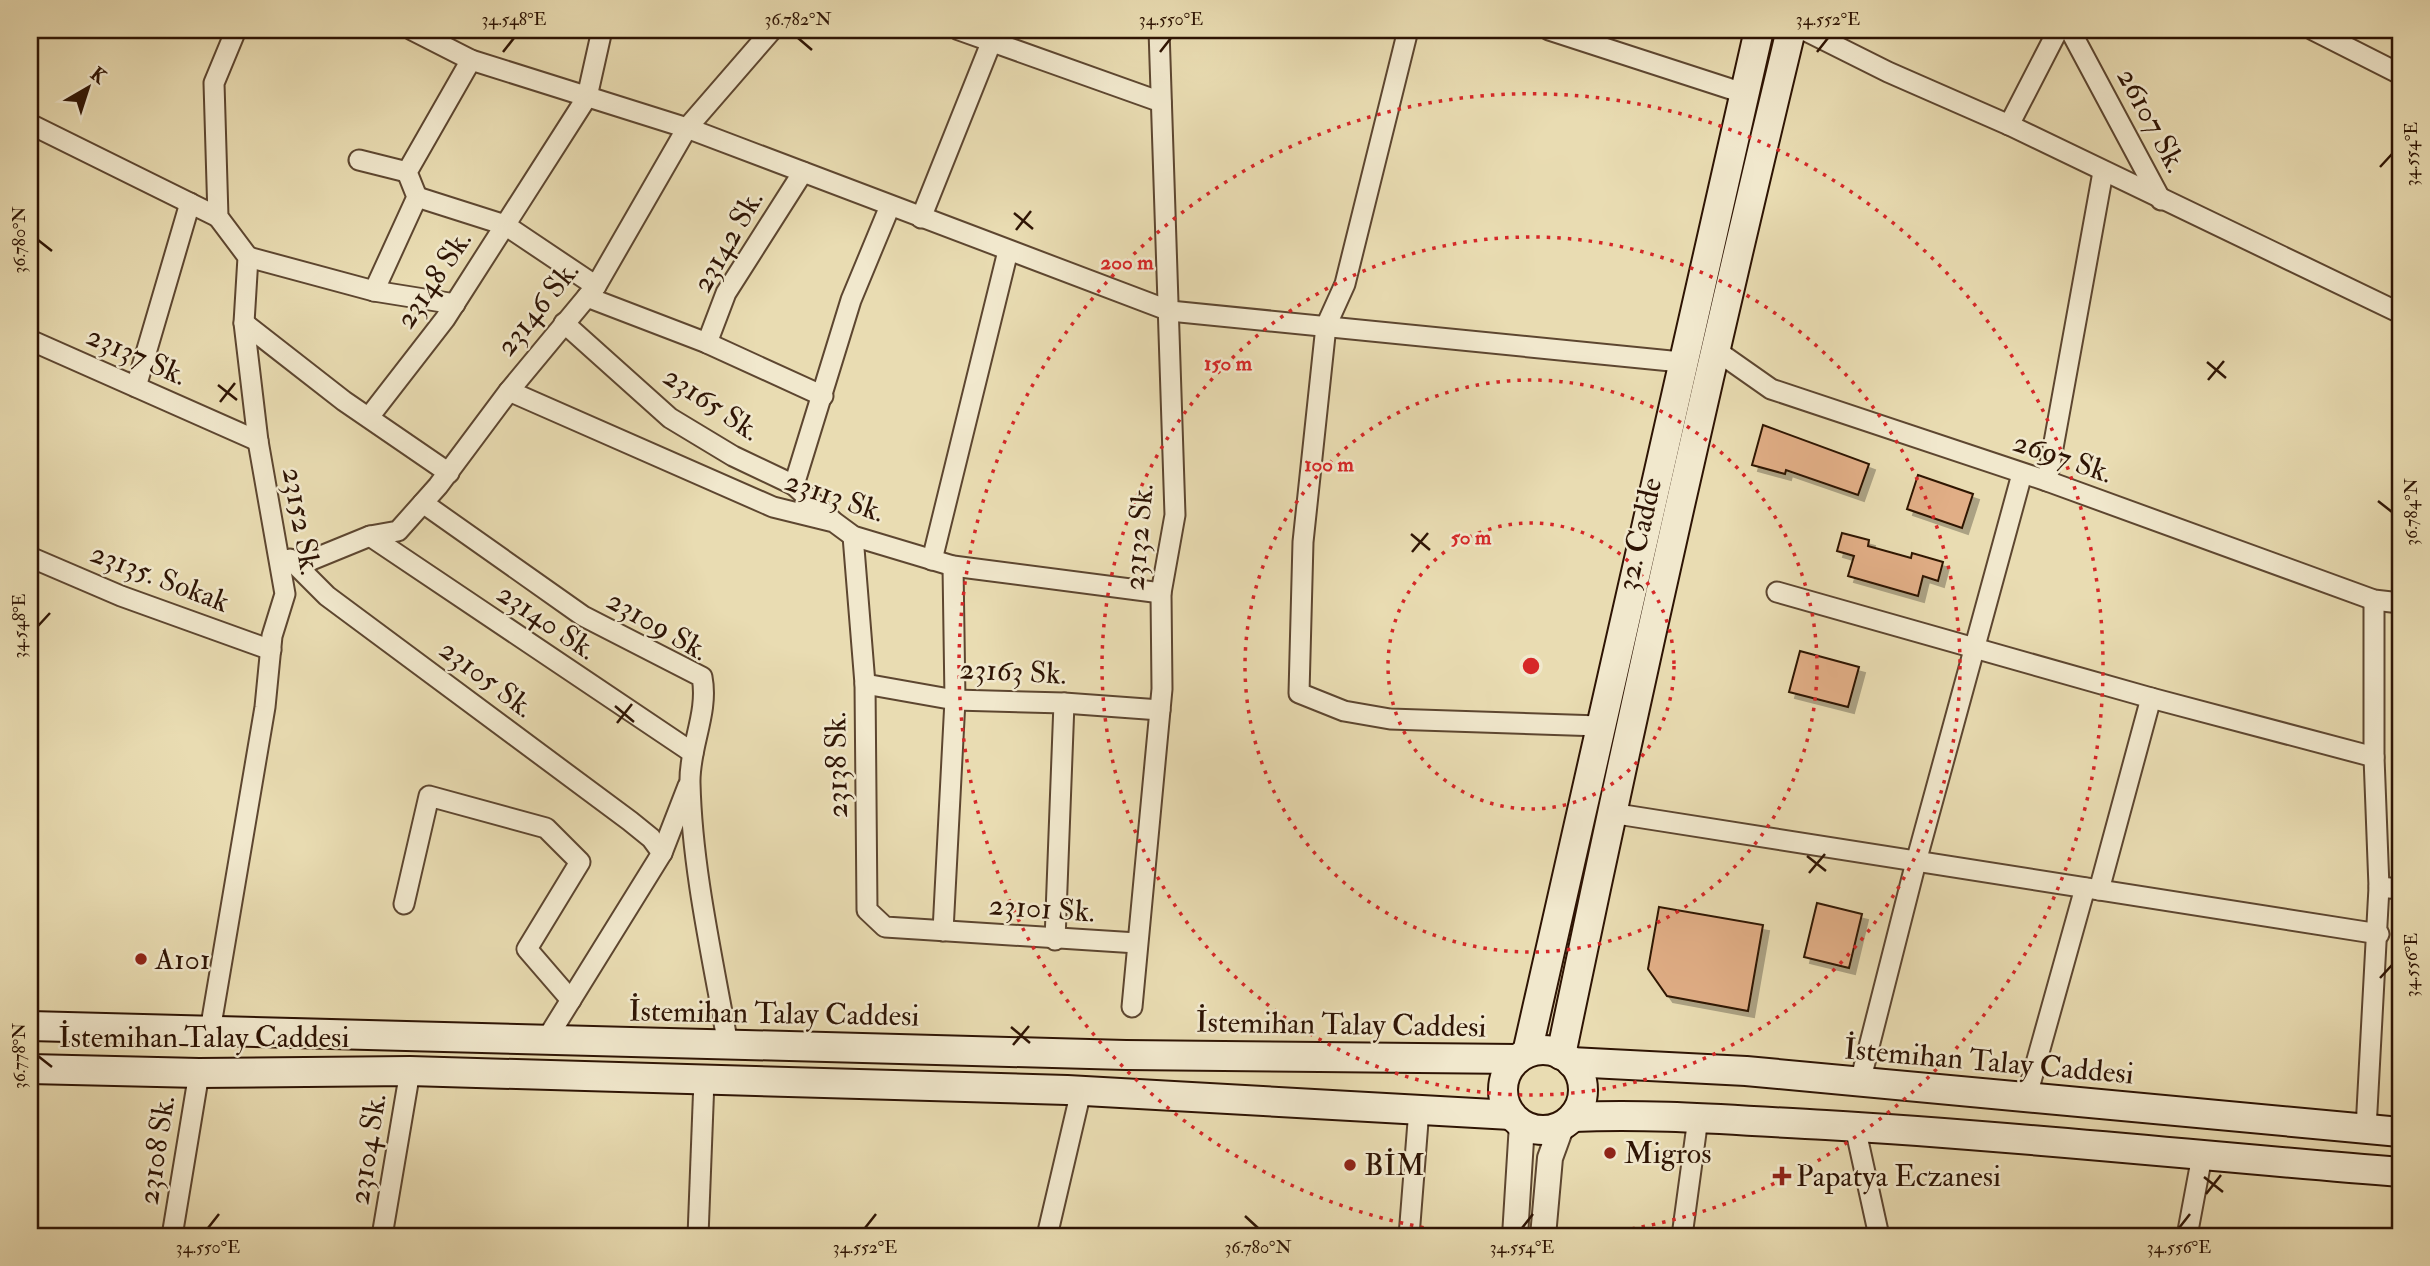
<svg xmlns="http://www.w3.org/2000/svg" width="2430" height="1266" viewBox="0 0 2430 1266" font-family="'IM FELL Double Pica',serif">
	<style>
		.building { fill: #e1ae86; stroke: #2e1404; stroke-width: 2; filter: url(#shadow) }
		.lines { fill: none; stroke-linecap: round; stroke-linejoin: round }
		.minor-casing { stroke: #5d4630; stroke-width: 23 }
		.tertiary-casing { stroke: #5d4630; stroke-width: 28 }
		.secondary-casing { stroke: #2e1404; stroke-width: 32 }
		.minor { stroke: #f1e8cd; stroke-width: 19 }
		.tertiary { stroke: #f1e8cd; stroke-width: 24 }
		.secondary { stroke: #f1e8cd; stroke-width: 28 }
		.ticks { fill: none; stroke: #2e1404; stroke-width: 2.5 }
		.ring { fill: none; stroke: #d62828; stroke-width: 3.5; stroke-dasharray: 3.5 7 }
		.poi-dot { fill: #8f2418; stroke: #f1e8cd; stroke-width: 2.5 }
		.labels { text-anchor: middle; stroke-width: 5; stroke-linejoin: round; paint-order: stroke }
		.street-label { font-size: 30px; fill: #2e1404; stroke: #f1e8cd }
		.poi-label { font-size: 30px; fill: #2e1404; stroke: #f1e8cd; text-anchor: start }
		.centre { fill: #d62828; stroke: #f1e8cd; stroke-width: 3.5 }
		.ring-label { font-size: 21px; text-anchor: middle; font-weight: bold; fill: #d62828; stroke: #f1e8cd; stroke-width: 5; stroke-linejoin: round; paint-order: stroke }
		.neatline { fill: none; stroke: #2e1404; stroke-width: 2.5 }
		.ticks-label { font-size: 18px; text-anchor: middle; fill: #2e1404 }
	</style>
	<defs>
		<filter id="shadow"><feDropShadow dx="6" dy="6" stdDeviation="0" flood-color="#0004"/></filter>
	</defs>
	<rect width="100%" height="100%" fill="#e9dcb2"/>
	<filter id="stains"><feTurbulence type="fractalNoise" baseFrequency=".00286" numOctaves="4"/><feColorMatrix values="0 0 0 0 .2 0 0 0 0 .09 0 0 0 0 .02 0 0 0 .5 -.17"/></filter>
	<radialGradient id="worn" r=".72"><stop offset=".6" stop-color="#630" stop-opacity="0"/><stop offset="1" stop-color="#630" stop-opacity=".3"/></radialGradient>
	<g class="building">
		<path d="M1763,425l106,39 -11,31 -72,-25 -1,4 -33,-9z"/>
		<path d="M1918,475l55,19 -11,34 -55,-19z"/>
		<path d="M1842,533l27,7 -1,6 43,12 1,-5 31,9 -5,19 -15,-5 -5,20 -70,-20 6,-20 -17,-5z"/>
		<path d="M1800,651l59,16 -11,40 -59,-15z"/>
		<path d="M1817,903l45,11 -13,54 -45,-11z"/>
		<path d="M1659,907l104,18 -15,86 -81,-15 -19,-27z"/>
	</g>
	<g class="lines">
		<defs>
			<g id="minor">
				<path d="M412,30l59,30 216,68 483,183 511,51"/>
				<path d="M959,30l202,72"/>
				<path d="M1408,30l-63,254 -19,42 -23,216 -4,151 45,18 46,8 210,7"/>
				<path d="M1549,30l194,63"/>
				<path d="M1804,30l84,42 121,53 391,188"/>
				<path d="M2070,30l91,170"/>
				<path d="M2313,30l87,44"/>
				<path d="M30,124l188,93"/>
				<path d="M2009,125l49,-95"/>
				<path d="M359,160l48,12"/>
				<path d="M417,197l88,28 91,61"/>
				<path d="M921,218l70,-175"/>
				<path d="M248,257l126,34 81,13"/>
				<path d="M374,291l43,-94 -10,-25 64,-112"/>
				<path d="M587,297l120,46 116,53"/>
				<path d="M244,323l100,78 105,72"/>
				<path d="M564,323l106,95 63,38 61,29 37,34"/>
				<path d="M30,340l228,101"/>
				<path d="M707,343l19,-50 77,-121"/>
				<path d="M1714,349l57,40 276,92 327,119 26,3"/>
				<path d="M136,387l54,-184"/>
				<path d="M509,391l264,116 61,15 19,14 100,30 208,27"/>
				<path d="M369,417l76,-98 142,-222 15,-67"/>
				<path d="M2047,481l56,-309"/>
				<path d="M794,485l57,-185 39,-94"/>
				<path d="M423,503l160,113 119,61c7,36 -13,70 -12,106 2,86 23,177 38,262"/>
				<path d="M370,536l323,217"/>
				<path d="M853,536l12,148 2,226 18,17 252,16"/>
				<path d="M30,557l91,39 150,54"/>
				<path d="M290,559l37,37 303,225 21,17 11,15"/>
				<path d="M932,560l76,-309"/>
				<path d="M299,565l71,-29 28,-5 40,-45 71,-95 87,-105 91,-158 85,-98"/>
				<path d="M1777,592l374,106 223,59"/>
				<path d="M865,684l90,16 109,3 96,7"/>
				<path d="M1611,813l768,121"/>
				<path d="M2379,887l21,2"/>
				<path d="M2099,890l52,-192"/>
				<path d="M404,904l25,-108 117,32 34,34 -53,87 44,51"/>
				<path d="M943,931l12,-231 -2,-134"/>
				<path d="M1055,940l9,-237"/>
				<path d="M1132,1007l30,-318 -1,-96 14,-78 -16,-485"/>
				<path d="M210,1031l55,-324 7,-71 13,-42 -27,-153 -14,-118 4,-66 -30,-40 -4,-134 22,-53"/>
				<path d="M546,1040l116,-187 26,-67"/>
				<path d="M1860,1082l56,-220 106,-388"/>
				<path d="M2026,1099l59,-211"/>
				<path d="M1855,1127l24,109"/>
				<path d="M2366,1129l13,-242 -5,-130v-157"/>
				<path d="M172,1236l27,-163"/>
				<path d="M382,1236l28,-165"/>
				<path d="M698,1236l6,-156"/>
				<path d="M1047,1236l34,-145"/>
				<path d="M1409,1236l10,-127"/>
				<path d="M1682,1236l16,-118"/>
				<path d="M2187,1236l15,-80"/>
			</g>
			<g id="tertiary">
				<path d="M1515,1236l7,-112"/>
				<path d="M1543,1236l7,-78 12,-33"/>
			</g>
			<g id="secondary">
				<path d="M30,1026l1096,29 391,4"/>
				<circle cx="1543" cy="1090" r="40"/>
				<path d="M1527,1053l232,-1023"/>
				<path d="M1561,1055c71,-343 148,-685 230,-1025"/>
				<path d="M1571,1062l175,9 654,61"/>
				<path d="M30,1069l169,4 211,-2 657,19 444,25"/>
				<path d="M1573,1117c84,-4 169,4 253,8 192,11 383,32 574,47"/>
			</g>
		</defs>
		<use href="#minor" class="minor-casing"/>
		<use href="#tertiary" class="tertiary-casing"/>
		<use href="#secondary" class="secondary-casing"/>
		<use href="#minor" class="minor"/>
		<use href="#tertiary" class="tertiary"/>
		<use href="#secondary" class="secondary"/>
	</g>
	<path class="ticks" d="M798,38l14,12M503,52l11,-14M1160,52l11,-14M1817,52l11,-14M2380,167l12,-13M1014,213l19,16M1016,230l15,-19M38,240l14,11M2207,362l19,16M2208,380l16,-19M218,385l19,15M220,402l15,-19M2378,501l14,11M1411,534l19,16M1412,552l16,-19M38,626l12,-13M615,706l19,16M617,723l15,-19M1807,856l19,15M1809,873l16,-19M2380,978l12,-13M1011,1027l19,16M1013,1045l16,-19M38,1056l14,11M2204,1177l19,15M2206,1194l15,-19M1245,1216l13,12M208,1228l11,-14M865,1228l11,-14M1522,1228l11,-14M2179,1228l11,-14"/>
	<g class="ring">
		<circle cx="1531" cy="666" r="143"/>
		<circle cx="1531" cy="666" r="286"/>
		<circle cx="1531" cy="666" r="429"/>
		<path d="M1486 1236A572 572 0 1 1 1576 1236"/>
	</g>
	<g class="poi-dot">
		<circle cx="141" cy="959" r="7"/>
		<circle cx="1610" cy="1153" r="7"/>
		<circle cx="1350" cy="1165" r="7"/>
		<path d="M1778.5 1165.5h7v7h7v7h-7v7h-7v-7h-7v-7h7z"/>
	</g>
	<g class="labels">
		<g class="street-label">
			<text transform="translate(2152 120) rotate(62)" y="10">26107 Sk.</text>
			<text transform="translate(727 241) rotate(-60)" y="10">23142 Sk.</text>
			<text transform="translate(433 279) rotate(-56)" y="10">23148 Sk.</text>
			<text transform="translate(537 308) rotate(-51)" y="10">23146 Sk.</text>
			<text transform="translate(137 355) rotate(24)" y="10">23137 Sk.</text>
			<text transform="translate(712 403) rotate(34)" y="10">23165 Sk.</text>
			<text transform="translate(2063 457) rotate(19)" y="10">2697 Sk.</text>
			<text transform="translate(835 496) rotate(19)" y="10">23113 Sk.</text>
			<text transform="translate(302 521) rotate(80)" y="10">23152 Sk.</text>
			<text transform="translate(1639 534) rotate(-77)" y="10">32. Cadde</text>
			<text transform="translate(1138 537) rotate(-85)" y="10">23132 Sk.</text>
			<text transform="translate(160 577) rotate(21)" y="10">23135. Sokak</text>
			<text transform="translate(547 621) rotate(34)" y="10">23140 Sk.</text>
			<text transform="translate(658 625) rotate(30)" y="10">23109 Sk.</text>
			<text transform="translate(1013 671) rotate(3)" y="10">23163 Sk.</text>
			<text transform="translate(487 678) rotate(37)" y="10">23105 Sk.</text>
			<text transform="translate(836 765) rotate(-91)" y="10">23138 Sk.</text>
			<text transform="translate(1042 908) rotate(4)" y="10">23101 Sk.</text>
			<text transform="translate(774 1013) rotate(1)" y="10">İstemihan Talay Caddesi</text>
			<text transform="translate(1341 1024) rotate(1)" y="10">İstemihan Talay Caddesi</text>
			<text x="204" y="1047">İstemihan Talay Caddesi</text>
			<text transform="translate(1989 1061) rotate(5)" y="10">İstemihan Talay Caddesi</text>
			<text transform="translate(367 1149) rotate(-81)" y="10">23104 Sk.</text>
			<text transform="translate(156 1150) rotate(-81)" y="10">23108 Sk.</text>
		</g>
		<g class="poi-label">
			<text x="155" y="969">A101</text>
			<text x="1624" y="1163">Migros</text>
			<text x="1364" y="1175">BİM</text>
			<text x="1796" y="1186">Papatya Eczanesi</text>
		</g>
	</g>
	<circle cx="1531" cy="666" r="10" class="centre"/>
	<g class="ring-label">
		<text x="1127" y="269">200 m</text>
		<text x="1228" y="370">150 m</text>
		<text x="1329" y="471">100 m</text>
		<text x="1471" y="544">50 m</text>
	</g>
	<rect width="2430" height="1266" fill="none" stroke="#e9dcb2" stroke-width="77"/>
	<g transform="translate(88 88) rotate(39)" stroke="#f1e8cd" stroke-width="5" paint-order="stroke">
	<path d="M0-5L12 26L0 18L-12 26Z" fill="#2e1404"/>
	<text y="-10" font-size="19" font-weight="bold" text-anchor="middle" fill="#2e1404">K</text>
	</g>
	<rect x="38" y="38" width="2354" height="1190" class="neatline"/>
	<g class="ticks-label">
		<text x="514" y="25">34.548°E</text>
		<text x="798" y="25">36.782°N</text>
		<text x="1171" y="25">34.550°E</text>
		<text x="1828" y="25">34.552°E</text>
		<text transform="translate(2411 154) rotate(-90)" y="6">34.554°E</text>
		<text transform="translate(19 240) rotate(-90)" y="6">36.780°N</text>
		<text transform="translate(2411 512) rotate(-90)" y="6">36.784°N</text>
		<text transform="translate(19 626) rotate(-90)" y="6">34.548°E</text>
		<text transform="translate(2411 965) rotate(-90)" y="6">34.556°E</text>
		<text transform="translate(19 1056) rotate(-90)" y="6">36.778°N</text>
		<text x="208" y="1253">34.550°E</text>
		<text x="865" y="1253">34.552°E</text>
		<text x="1258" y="1253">36.780°N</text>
		<text x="1522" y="1253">34.554°E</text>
		<text x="2179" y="1253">34.556°E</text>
	</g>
	<rect width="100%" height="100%" filter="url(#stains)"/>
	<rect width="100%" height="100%" fill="url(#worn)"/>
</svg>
